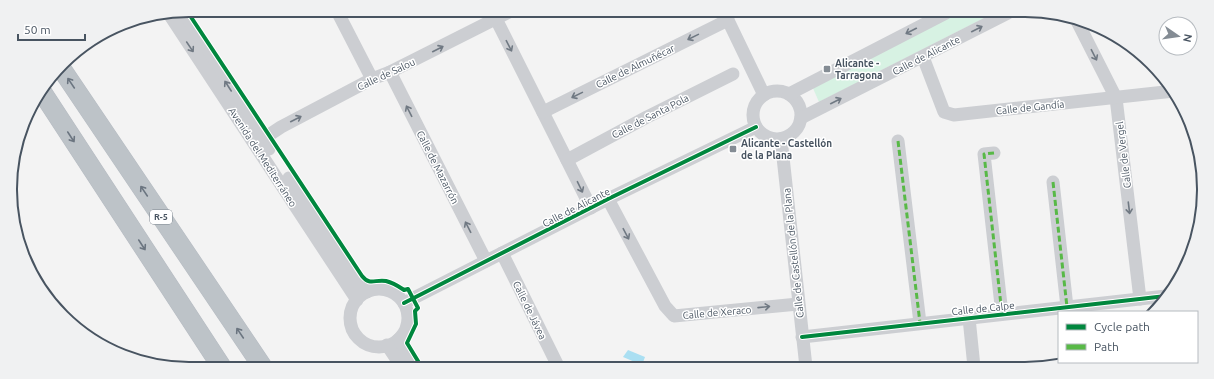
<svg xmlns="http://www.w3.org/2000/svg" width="1214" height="379" viewBox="0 0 1214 379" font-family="Ubuntu,sans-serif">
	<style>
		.green { fill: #d7f2e3 }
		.water { fill: #aadff2 }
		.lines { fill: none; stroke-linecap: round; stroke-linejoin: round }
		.highway-casing { stroke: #b7bcc3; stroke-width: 20 }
		.minor { stroke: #ccced2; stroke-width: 13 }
		.highway { stroke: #bdc3c8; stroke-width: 19 }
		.quiet { stroke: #58b947; stroke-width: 3; stroke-dasharray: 6 3; stroke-linecap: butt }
		.cycleway-casing { stroke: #fff; stroke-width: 6 }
		.cycleway { stroke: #00873e; stroke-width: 4 }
		.oneway { stroke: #707983 }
		.oneway2 { stroke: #6b7580 }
		.poi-dot { fill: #848c94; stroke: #fff; stroke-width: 1.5 }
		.labels { text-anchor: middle; stroke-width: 3; stroke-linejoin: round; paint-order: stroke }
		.shield { fill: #fff; stroke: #7f8790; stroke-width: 1 }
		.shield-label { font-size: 9px; font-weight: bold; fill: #485461 }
		.street-label { font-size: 10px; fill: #485461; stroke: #fff }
		.poi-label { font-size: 10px; font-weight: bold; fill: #485461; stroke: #fff; text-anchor: start }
		.rim { fill: none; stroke: #485461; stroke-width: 2 }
	</style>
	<rect width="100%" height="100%" fill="#f3f3f3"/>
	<path class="green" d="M958,13h36l-175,89 -7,-16z"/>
	<path class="water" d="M628,350l17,7 -3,8 -19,-8z"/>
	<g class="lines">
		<defs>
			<g id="highway">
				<path d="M61,68l201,298"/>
				<path d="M42,92l179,274"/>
			</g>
		</defs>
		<use href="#highway" class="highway-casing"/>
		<g class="minor">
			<path d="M337,11l35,68"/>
			<path d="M180,12l89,137"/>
			<path d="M493,13l98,195"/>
			<path d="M169,14l188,286"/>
			<path d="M725,14l39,81"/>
			<path d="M1077,21l39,77 24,201"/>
			<path d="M923,57l21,55 10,3 220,-24"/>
			<path d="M390,72l96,189"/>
			<circle cx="777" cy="115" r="24"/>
			<path d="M789,94l157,-81"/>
			<path d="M543,112l185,-92"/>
			<path d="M801,118l207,-105"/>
			<path d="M263,139l18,-12 91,-48 18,-7 121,-61"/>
			<path d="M781,139l25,228"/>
			<path d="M898,141l22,182"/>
			<path d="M994,153l-10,1 18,160"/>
			<path d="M567,160l80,-43 86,-43"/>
			<path d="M289,178l66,101 12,13"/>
			<path d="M1053,182l14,125"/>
			<path d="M608,199l57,107 9,10 124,-12"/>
			<path d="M502,253l56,113"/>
			<circle cx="379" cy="318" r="29"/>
			<path d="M404,303l204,-104 148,-72"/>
			<path d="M969,318l5,49"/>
			<path d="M802,337l364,-41"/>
			<path d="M399,339l5,15 8,12"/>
			<path d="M387,345l14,21"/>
		</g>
		<use href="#highway" class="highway"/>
		<g class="quiet">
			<path d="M898,141l22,182"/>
			<path d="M994,153l-10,1 18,160"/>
			<path d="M1053,182l14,125"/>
		</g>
		<defs>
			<g id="cycleway">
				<path d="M187,11l175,265c8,10 13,3 24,5 8,2 12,5 18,9l4,-1 10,19 -3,3 1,13 -9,19 14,23"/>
				<path d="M404,303l204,-104 148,-72"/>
				<path d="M802,337l364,-41"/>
			</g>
		</defs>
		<use href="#cycleway" class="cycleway-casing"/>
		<use href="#cycleway" class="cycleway"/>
	</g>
	<defs><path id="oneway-shaft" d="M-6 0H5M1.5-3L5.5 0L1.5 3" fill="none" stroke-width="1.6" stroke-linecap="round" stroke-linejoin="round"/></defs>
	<g class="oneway">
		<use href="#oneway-shaft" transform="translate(977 29) rotate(-27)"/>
		<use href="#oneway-shaft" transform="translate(911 31) rotate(153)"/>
		<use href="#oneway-shaft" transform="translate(693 37) rotate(154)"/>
		<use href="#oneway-shaft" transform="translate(509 46) rotate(63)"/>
		<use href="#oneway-shaft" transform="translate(190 47) rotate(56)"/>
		<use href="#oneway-shaft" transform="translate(438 49) rotate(-27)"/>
		<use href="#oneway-shaft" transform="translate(1094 55) rotate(63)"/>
		<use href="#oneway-shaft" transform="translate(228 86) rotate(-123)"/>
		<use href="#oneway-shaft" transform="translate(577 95) rotate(154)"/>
		<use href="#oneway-shaft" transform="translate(836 101) rotate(-27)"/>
		<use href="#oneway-shaft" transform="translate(409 111) rotate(-117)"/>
		<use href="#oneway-shaft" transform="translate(296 119) rotate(-27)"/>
		<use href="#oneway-shaft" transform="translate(580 187) rotate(64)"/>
		<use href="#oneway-shaft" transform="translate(1129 208) rotate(83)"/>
		<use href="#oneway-shaft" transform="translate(468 227) rotate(-117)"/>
		<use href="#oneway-shaft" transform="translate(626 234) rotate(62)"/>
		<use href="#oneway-shaft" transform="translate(764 307) rotate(-6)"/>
	</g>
	<g class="oneway2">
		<use href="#oneway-shaft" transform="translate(71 83) rotate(-124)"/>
		<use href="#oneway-shaft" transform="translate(71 137) rotate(57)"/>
		<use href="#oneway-shaft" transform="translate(144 191) rotate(-124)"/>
		<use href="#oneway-shaft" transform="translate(142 245) rotate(57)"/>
		<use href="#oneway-shaft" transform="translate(240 333) rotate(-124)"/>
	</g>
	<g class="poi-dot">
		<rect x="823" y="65" width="8" height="8" rx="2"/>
		<rect x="729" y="145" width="8" height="8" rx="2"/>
	</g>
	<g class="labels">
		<rect class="shield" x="150" y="210" width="22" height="14" rx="3"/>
		<g class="shield-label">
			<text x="161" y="220">R-5</text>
		</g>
		<g class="street-label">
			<text transform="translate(926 55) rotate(-27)" y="4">Calle de Alicante</text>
			<text transform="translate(635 66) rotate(-26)" y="4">Calle de Almuñécar</text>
			<text transform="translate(386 74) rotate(-25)" y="4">Calle de Salou</text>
			<text transform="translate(1030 107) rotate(-6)" y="4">Calle de Gandía</text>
			<text transform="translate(650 116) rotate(-27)" y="4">Calle de Santa Pola</text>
			<text transform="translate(1123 155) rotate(-97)" y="4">Calle de Vergel</text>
			<text transform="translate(263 157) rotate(57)" y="4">Avenida del Mediterráneo</text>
			<text transform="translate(438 167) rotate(63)" y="4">Calle de Mazarrón</text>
			<text transform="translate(576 207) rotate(-27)" y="4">Calle de Alicante</text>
			<text transform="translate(793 253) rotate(-96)" y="4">Calle de Castellón de la Plana</text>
			<text transform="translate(983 308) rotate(-6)" y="4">Calle de Calpe</text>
			<text transform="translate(530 310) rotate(64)" y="4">Calle de Jávea</text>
			<text transform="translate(717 312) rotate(-5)" y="4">Calle de Xeraco</text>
		</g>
		<g class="poi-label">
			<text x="835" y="67">Alicante -<tspan x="835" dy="12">Tarragona</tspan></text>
			<text x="741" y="147">Alicante - Castellón<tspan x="741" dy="12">de la Plana</tspan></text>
		</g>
	</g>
	<path d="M0 0H1214V379H0ZM189 17H1025A172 172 0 0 1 1197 189V190A172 172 0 0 1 1025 362H189A172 172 0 0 1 17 190V189A172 172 0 0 1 189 17Z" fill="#f0f1f2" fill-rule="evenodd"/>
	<path class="rim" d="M189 17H1025A172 172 0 0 1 1197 189V190A172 172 0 0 1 1025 362H189A172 172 0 0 1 17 190V189A172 172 0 0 1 189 17Z"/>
	<rect x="1058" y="311" width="140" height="52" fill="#ffffff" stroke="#b6bbc0"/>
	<rect x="1066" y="324" width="20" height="6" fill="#00873e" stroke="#b6bbc0"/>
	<text x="1094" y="331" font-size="12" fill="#485461">Cycle path</text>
	<rect x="1066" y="344" width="20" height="6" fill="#58b947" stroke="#b6bbc0"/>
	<text x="1094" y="351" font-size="12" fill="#485461">Path</text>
	<g transform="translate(1178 36) rotate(103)"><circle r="19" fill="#ffffff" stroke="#b6bbc0"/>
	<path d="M0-3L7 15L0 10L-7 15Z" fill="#848c94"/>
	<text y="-6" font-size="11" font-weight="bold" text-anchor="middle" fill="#485461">N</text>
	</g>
	<path d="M18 34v6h67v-6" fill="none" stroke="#485461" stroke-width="2"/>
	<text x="24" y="34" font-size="12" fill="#485461" stroke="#ffffff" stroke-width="3" paint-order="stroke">50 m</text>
</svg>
